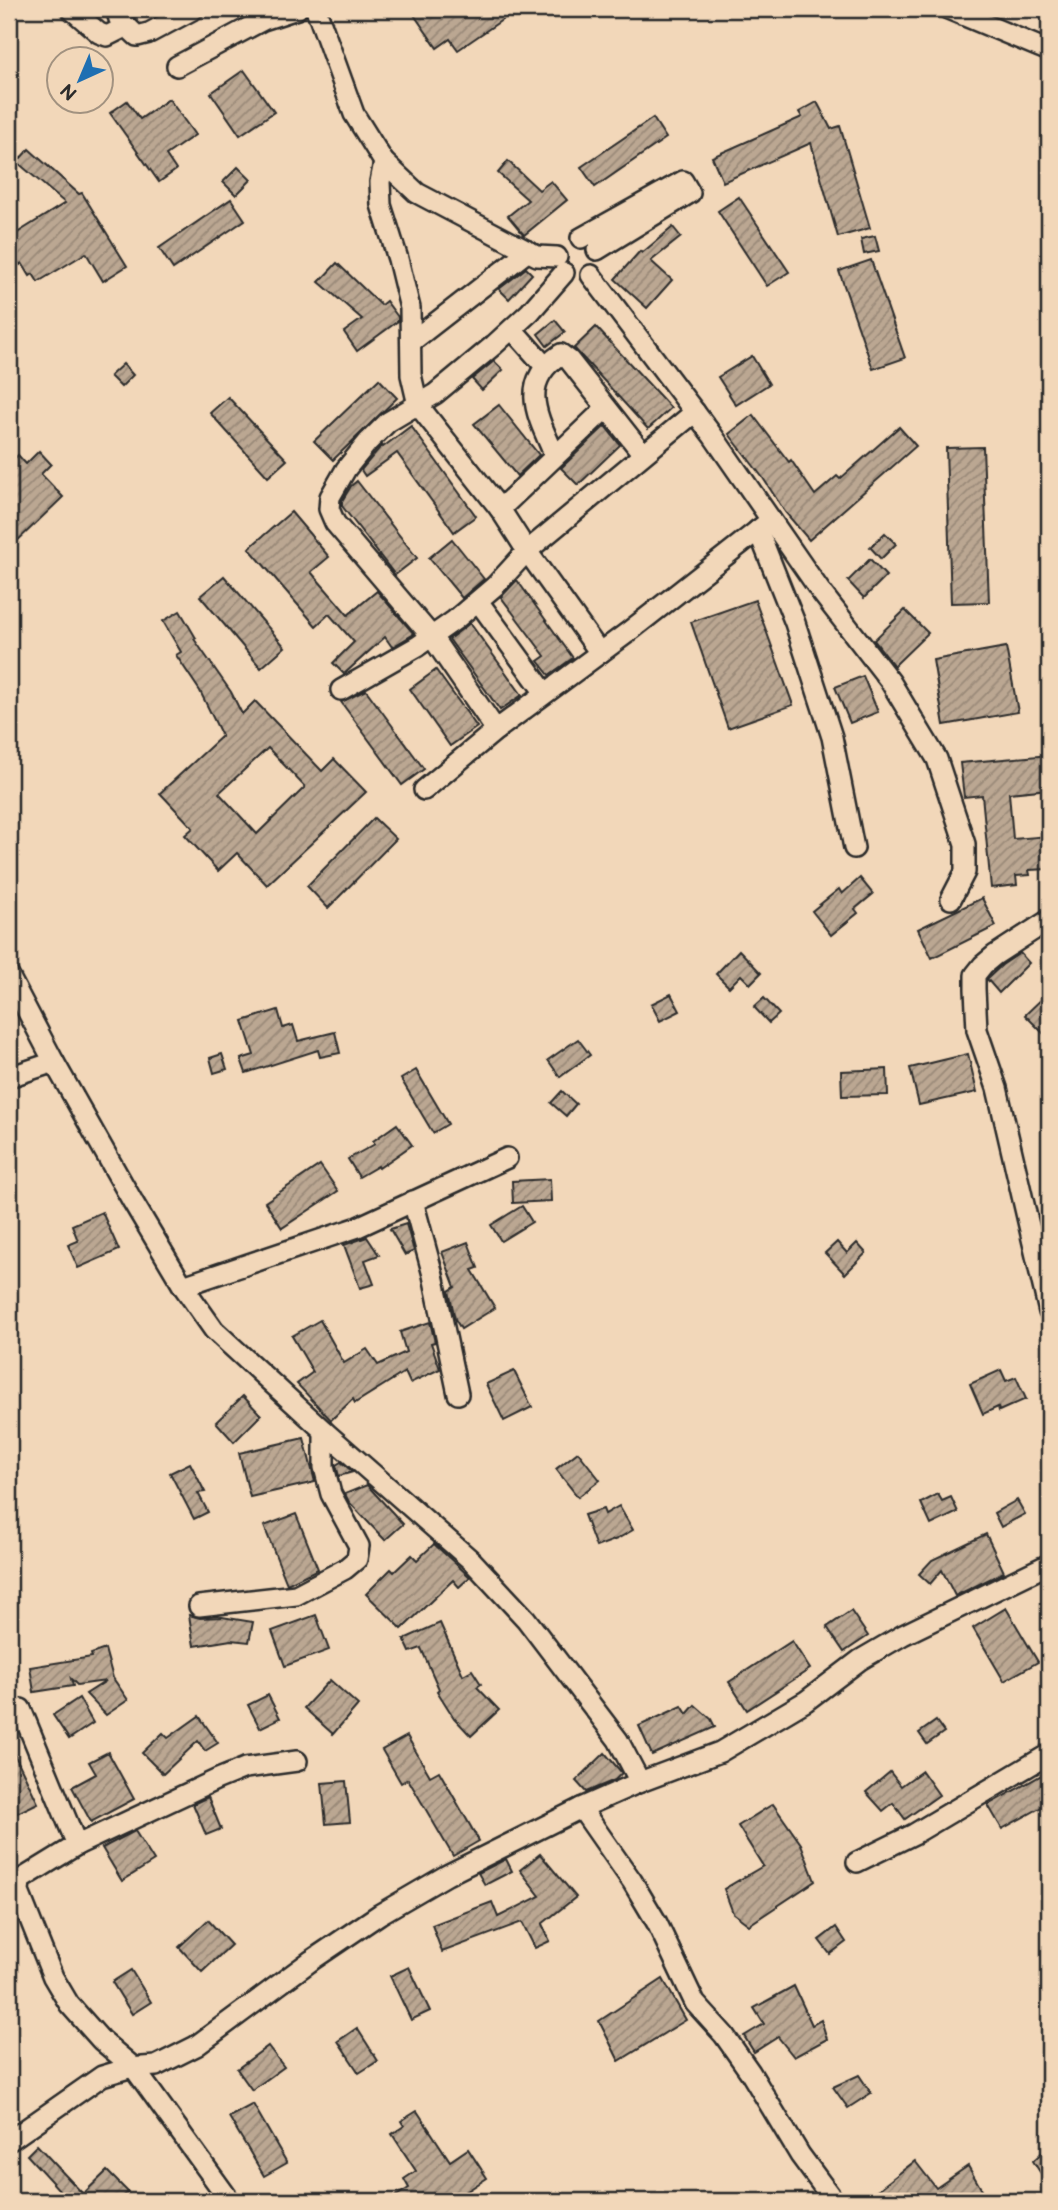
<svg xmlns="http://www.w3.org/2000/svg" width="1058" height="2210" viewBox="0 0 1058 2210" font-family="'Balsamiq Sans',sans-serif">
	<style>
		.building { fill: url(#building-hatch); stroke: #2b2b2b; stroke-width: 2; fill-rule: evenodd }
		.lines { fill: none; stroke-linecap: round; stroke-linejoin: round }
		.minor-casing { stroke: #2b2b2b; stroke-width: 24 }
		.minor { stroke: #f2d7b9; stroke-width: 19 }
	</style>
	<defs>
		<pattern id="building-hatch" width="6" height="6" patternUnits="userSpaceOnUse" patternTransform="scale(1.75)"><rect width="6" height="6" fill="#bba792"/><path d="M-1 1l2-2M0 6l6-6M5 7l2-2" fill="none" stroke="#988877"/></pattern>
	</defs>
	<rect width="100%" height="100%" fill="#f2d7b9"/>
	<filter id="ink" filterUnits="userSpaceOnUse"><feTurbulence type="fractalNoise" baseFrequency=".0143" numOctaves="2"/><feDisplacementMap in="SourceGraphic" scale="14" xChannelSelector="R" yChannelSelector="G"/><feConvolveMatrix kernelMatrix="1 2 1 2 8 2 1 2 1" color-interpolation-filters="sRGB"/></filter>
	<g filter="url(#ink)">
		<g class="building">
			<path d="M410,9h108l-60,41 -8,-11 -13,9z"/>
			<path d="M244,70l30,42 -34,23 -29,-42z"/>
			<path d="M169,99l26,36 -29,20 10,15 -17,12 -49,-69 17,-12 13,18z"/>
			<path d="M817,102l14,27 9,-3 30,102 -32,9 -27,-94 -88,39 -11,-25 90,-40 -3,-5z"/>
			<path d="M653,118l13,20 -71,49 -14,-20z"/>
			<path d="M29,149l50,45 3,-1 45,73 -24,15 -17,-28 -48,29 -5,-8 -3,2 -8,-13 -2,2 -6,-10 -5,3v-20l56,-35 -48,-41z"/>
			<path d="M508,161l31,29 12,-9 16,19 -43,35 -16,-19 20,-16 -30,-27z"/>
			<path d="M238,167l13,13 -15,15 -13,-13z"/>
			<path d="M739,197l50,75 -22,14 -49,-75z"/>
			<path d="M231,199l14,21 -72,49 -14,-21z"/>
			<path d="M673,227l8,10 -30,24 21,19 -25,28 -32,-29 25,-28 2,2z"/>
			<path d="M875,236l4,15 -15,3 -3,-15z"/>
			<path d="M871,260l34,98 -32,11 -34,-98z"/>
			<path d="M337,263l44,42 5,-4 12,16v4l-41,30 -13,-19 18,-13 -43,-37z"/>
			<path d="M526,268l6,6 -23,25 -10,-10z"/>
			<path d="M555,320l10,12 -18,14 -9,-12z"/>
			<path d="M596,327l75,81 -23,21 -74,-81z"/>
			<path d="M752,356l17,28 -33,21 -18,-28z"/>
			<path d="M494,361l9,9 -21,20 -10,-11z"/>
			<path d="M123,364l10,11 -12,12 -11,-11z"/>
			<path d="M379,379l18,19 -64,62 -19,-19z"/>
			<path d="M228,397l59,63 -19,17 -58,-64z"/>
			<path d="M499,405l40,50 -22,21 -43,-52z"/>
			<path d="M753,415l36,47 2,-2 24,35 22,-19 3,3 59,-52 17,19 -107,94 -24,-28 -22,-34 -34,-44z"/>
			<path d="M411,426l65,90 -22,16 -57,-79 -32,23 -4,-6 21,-25 1,2z"/>
			<path d="M605,426l15,19 -42,40 -17,-17z"/>
			<path d="M983,447l6,155 -38,1 -5,-155z"/>
			<path d="M39,451l12,13 -10,10 22,23 -54,52v-85l9,-9 8,9z"/>
			<path d="M357,481l60,77 -22,17 -53,-69v-5l9,-15z"/>
			<path d="M291,512l38,45 -18,15 37,43 29,-24 37,43 -22,13 -7,-10 -41,37 -11,-11 21,-21 -25,-28 -13,12 -67,-78z"/>
			<path d="M885,533l11,11 -15,15 -11,-12z"/>
			<path d="M452,539l32,40 -22,19 -33,-40z"/>
			<path d="M870,559l16,17 -22,22 -16,-17z"/>
			<path d="M224,576l61,71 -24,21 -61,-72z"/>
			<path d="M517,580l56,78 -24,17 -11,-14 7,-5 -44,-59z"/>
			<path d="M755,600l38,105 -65,23 -37,-106z"/>
			<path d="M905,610l23,23 -34,33 -20,-26z"/>
			<path d="M180,611l16,27 -2,1 37,53 11,22 13,-13 67,70 12,-12 32,33 -99,93 -30,-32 -19,18 -33,-36 8,-7 -33,-35 62,-57 -22,-45 -24,-36 5,-3 -18,-31zM268,748l37,39 -48,47 -38,-41z"/>
			<path d="M470,623l52,72 -22,15 -51,-71z"/>
			<path d="M1006,647l12,65 -74,13 -11,-65z"/>
			<path d="M436,670l41,57 -27,19 -40,-57z"/>
			<path d="M863,676l15,36 -28,11 -15,-36z"/>
			<path d="M366,690l58,79 -22,16 -61,-83z"/>
			<path d="M1049,755v34l-40,4 4,46 36,-3v33l-20,1 1,5 -14,1 1,9 -26,3 -9,-93 -18,2 -4,-34z"/>
			<path d="M374,818l22,21 -68,69 -21,-22z"/>
			<path d="M860,878l13,16 -18,15 3,4 -27,22 -19,-24 27,-22 3,5z"/>
			<path d="M982,898l14,28 -64,32 -14,-29z"/>
			<path d="M739,950l22,23 -11,11 -9,-9 -12,12 -13,-13z"/>
			<path d="M1020,953l9,10 -30,30 -12,-14 15,-14z"/>
			<path d="M1049,992v47l-24,-24z"/>
			<path d="M671,994l9,17 -20,10 -9,-17z"/>
			<path d="M764,998l15,16 -10,9 -15,-16z"/>
			<path d="M278,1010l5,18 10,-3 5,16 37,-9 5,21 -20,4 -2,-7 -72,23 -5,-14 13,-4 -11,-34z"/>
			<path d="M578,1039l12,16 -30,22 -12,-17z"/>
			<path d="M222,1054l5,15 -13,4 -4,-15z"/>
			<path d="M968,1054l9,38 -58,13 -9,-37z"/>
			<path d="M887,1069l1,26 -46,1 -1,-25z"/>
			<path d="M416,1070l32,54 -15,9 -32,-54z"/>
			<path d="M562,1091l14,13 -10,12 -15,-13z"/>
			<path d="M397,1124l15,21 -33,23 -1,-2 -19,11 -11,-18 27,-15 -2,-3z"/>
			<path d="M320,1165l18,26 -56,37 -17,-26z"/>
			<path d="M550,1179l1,22 -38,2 -1,-22z"/>
			<path d="M522,1206l10,16 -31,19 -10,-16z"/>
			<path d="M102,1212l17,38 -41,18 -10,-23 10,-4 -6,-16z"/>
			<path d="M406,1224l8,27 -9,4 -15,-26z"/>
			<path d="M367,1237l12,18 -14,5 9,24 -14,4 -16,-43z"/>
			<path d="M468,1242l10,26 -6,2 23,38 -34,21 -6,-10 -6,-28 6,-4 -13,-35z"/>
			<path d="M837,1242l10,11 10,-10 9,10 -21,21 -20,-21z"/>
			<path d="M320,1320l24,43 23,-14 11,16 28,-13 -6,-20 30,-10 5,20 -4,1 9,26 -30,14 -5,-11 -50,31 -2,-4 -22,21 -34,-36 16,-12 -21,-36z"/>
			<path d="M1001,1370l5,11 10,-4 10,22 -27,12 -1,-4 -15,7 -13,-30z"/>
			<path d="M514,1371l18,36 -28,14 -18,-37z"/>
			<path d="M243,1396l18,19 -27,27 -18,-20z"/>
			<path d="M304,1438l11,44 -65,15 -11,-44z"/>
			<path d="M578,1452l22,28 -22,17 -22,-28z"/>
			<path d="M341,1462l12,10 -14,4 -3,-11z"/>
			<path d="M190,1463l15,29 -7,1 10,19 -14,7 -24,-46z"/>
			<path d="M367,1485l36,39 -18,16 -36,-38 -4,-8z"/>
			<path d="M938,1494l4,7 9,-4 7,15 -27,13 -10,-22z"/>
			<path d="M1017,1500l8,14 -24,13 -7,-14z"/>
			<path d="M619,1506l14,24 -16,9 -21,8 -12,-32 19,-6 2,5z"/>
			<path d="M296,1514l22,55 -31,15 -23,-58z"/>
			<path d="M986,1534l18,38 -49,24 -13,-26 -12,14 -11,-10 13,-14z"/>
			<path d="M434,1544l36,33 -11,10 -6,-7 -51,49 -36,-35 25,-25 3,3 18,-17 5,5z"/>
			<path d="M1006,1608l32,54 -34,19 -31,-53z"/>
			<path d="M851,1611l17,25 -24,16 -17,-25z"/>
			<path d="M189,1615l11,3 22,-1 31,5 -4,20 -18,-2 -37,6z"/>
			<path d="M316,1615l13,35 -44,16 -13,-35z"/>
			<path d="M440,1623l23,52 9,-5 9,14 -4,3 22,23 -28,26 -17,-18 -17,-27 2,-2 -18,-41 -11,4 -6,-13z"/>
			<path d="M792,1641l18,28 -63,41 -18,-28z"/>
			<path d="M105,1649l8,29 15,22 -22,15 -20,-21 20,-13 -29,4 -6,-6 2,7 -39,6 -4,-25 62,-10 -1,-3z"/>
			<path d="M330,1680l28,25 -25,29 -29,-26z"/>
			<path d="M268,1695l12,23 -20,10 -12,-23z"/>
			<path d="M79,1698l14,25 -24,16 -16,-24z"/>
			<path d="M695,1705l16,14 4,8 -63,28 -13,-29 43,-20 5,8z"/>
			<path d="M199,1716l19,27 -13,8 -7,-10 -35,33 -21,-21 21,-20 5,5z"/>
			<path d="M936,1721l8,11 -17,12 -8,-11z"/>
			<path d="M407,1736l23,40 9,-5 40,70 -26,15 -45,-77 -7,4 -19,-33z"/>
			<path d="M9,1743l29,60 -29,14z"/>
			<path d="M108,1752l26,47 -43,23 -19,-35 24,-13 -7,-12z"/>
			<path d="M605,1753l17,20 -7,7 -29,12 -10,-11z"/>
			<path d="M922,1771l17,24 -34,24 -12,-16 -10,8 -17,-19 24,-20 11,14z"/>
			<path d="M1049,1771v32l-47,26 -14,-24z"/>
			<path d="M346,1781l4,41 -24,2 -4,-41z"/>
			<path d="M208,1797l13,32 -15,6 -13,-31z"/>
			<path d="M773,1804l28,40 14,37 -66,44 -16,-12 -9,-24 39,-23 -25,-40z"/>
			<path d="M135,1831l19,30 -32,20 -20,-33z"/>
			<path d="M540,1854l36,43 -34,27 8,17 -15,7 -13,-26 -80,30 -10,-27 60,-23 6,15 42,-21 -20,-26z"/>
			<path d="M506,1859l6,12 -27,14 -7,-12z"/>
			<path d="M208,1920l23,25 -29,27 -23,-25z"/>
			<path d="M836,1927l10,15 -16,12 -11,-14z"/>
			<path d="M409,1967l21,44 -19,9 -21,-44z"/>
			<path d="M131,1970l20,32 -19,12 -20,-32z"/>
			<path d="M663,1979l23,41 -67,41 -20,-40z"/>
			<path d="M794,1986l18,39 9,-5 6,19 -33,18 -16,-20 -24,15 -10,-16 20,-12 -10,-16z"/>
			<path d="M357,2028l21,33 -19,12 -21,-32z"/>
			<path d="M268,2046l16,21 -32,23 -15,-21z"/>
			<path d="M859,2075l12,18 -23,15 -15,-21z"/>
			<path d="M253,2104l34,59 -23,13 -35,-59z"/>
			<path d="M417,2111l33,50 18,-12 19,29 -35,23h-64l21,-13 -5,-9 12,-8 -24,-37 12,-8 -3,-5z"/>
			<path d="M37,2145l46,49 24,-23 21,21 -10,9h-70l13,-9 -34,-37z"/>
			<path d="M1049,2146v40l-16,-25z"/>
			<path d="M915,2161l21,27 32,-22 15,26 -6,9h-113z"/>
		</g>
		<g class="lines">
			<defs>
				<g id="minor">
					<path d="M71,9l28,24 8,3 20,-10"/>
					<path d="M116,9l3,10 18,17 12,-3 45,-24"/>
					<path d="M316,9l38,105 30,48 33,31 120,63 20,1"/>
					<path d="M948,9l101,42"/>
					<path d="M177,66l86,-46 34,-11"/>
					<path d="M384,162l-4,20 1,23 17,54 12,49 1,67 7,30 82,104 27,42 73,102"/>
					<path d="M581,238l102,-57 7,12 -93,57"/>
					<path d="M591,275l122,161 108,156 69,89 47,78 28,85v28l-14,27"/>
					<path d="M512,329l32,36"/>
					<path d="M411,342l117,-91"/>
					<path d="M555,456c-17,-39 -38,-73 6,-102l8,6 74,94"/>
					<path d="M500,509l106,-101"/>
					<path d="M758,530l37,93 37,114 22,111"/>
					<path d="M478,601l67,92"/>
					<path d="M341,690l77,-44 37,-26 40,-34 32,-35 168,-139"/>
					<path d="M496,730l-64,-93 -97,-114 -6,-14 1,-12 16,-28 22,-27 20,-20 47,-28 59,-49 36,-33 34,-39"/>
					<path d="M424,790l72,-60 131,-97 144,-113"/>
					<path d="M1049,920l-54,35 -12,10 -8,10v14l2,41 20,58 52,224"/>
					<path d="M9,976l45,86 79,140 50,84 31,44 110,101 148,130 54,58 92,121 22,42"/>
					<path d="M9,1077l45,-15"/>
					<path d="M413,1201l20,74 25,119"/>
					<path d="M183,1286l175,-59 149,-69"/>
					<path d="M199,1606l97,-11 49,-26 12,-10 2,-13 -28,-52 -7,-27v-36"/>
					<path d="M21,1709l56,136"/>
					<path d="M581,1808l51,73 25,42 38,80 29,32 26,37 50,83 34,46"/>
					<path d="M857,1862l57,-28 135,-80"/>
					<path d="M9,2141l93,-65 27,-8 27,-2 40,-20 116,-86 68,-46 67,-39 134,-67 59,-26 80,-30 86,-51 54,-41 43,-25 146,-71"/>
					<path d="M230,2201l-96,-133 -33,-28 -32,-36 -16,-27 -34,-85 1,-12 57,-35 141,-66 27,-11 52,-7"/>
				</g>
			</defs>
			<use href="#minor" class="minor-casing"/>
			<use href="#minor" class="minor"/>
		</g>
	</g>
	<rect width="1058" height="2210" fill="none" stroke="#f2d7b9" stroke-width="35"/>
	<rect x="18" y="18" width="1023" height="2175" fill="none" stroke="#2b2b2b" stroke-width="2.5" filter="url(#ink)"/>
	<g transform="translate(80 80) rotate(224)"><circle r="33" fill="#f2d7b9" stroke="#a29280" stroke-width="2"/>
	<path d="M0-5L12 26L0 18L-12 26Z" fill="#1f6fb2"/>
	<text y="-10" font-size="19" font-weight="bold" text-anchor="middle" fill="#2b2b2b">N</text>
	</g>
</svg>
